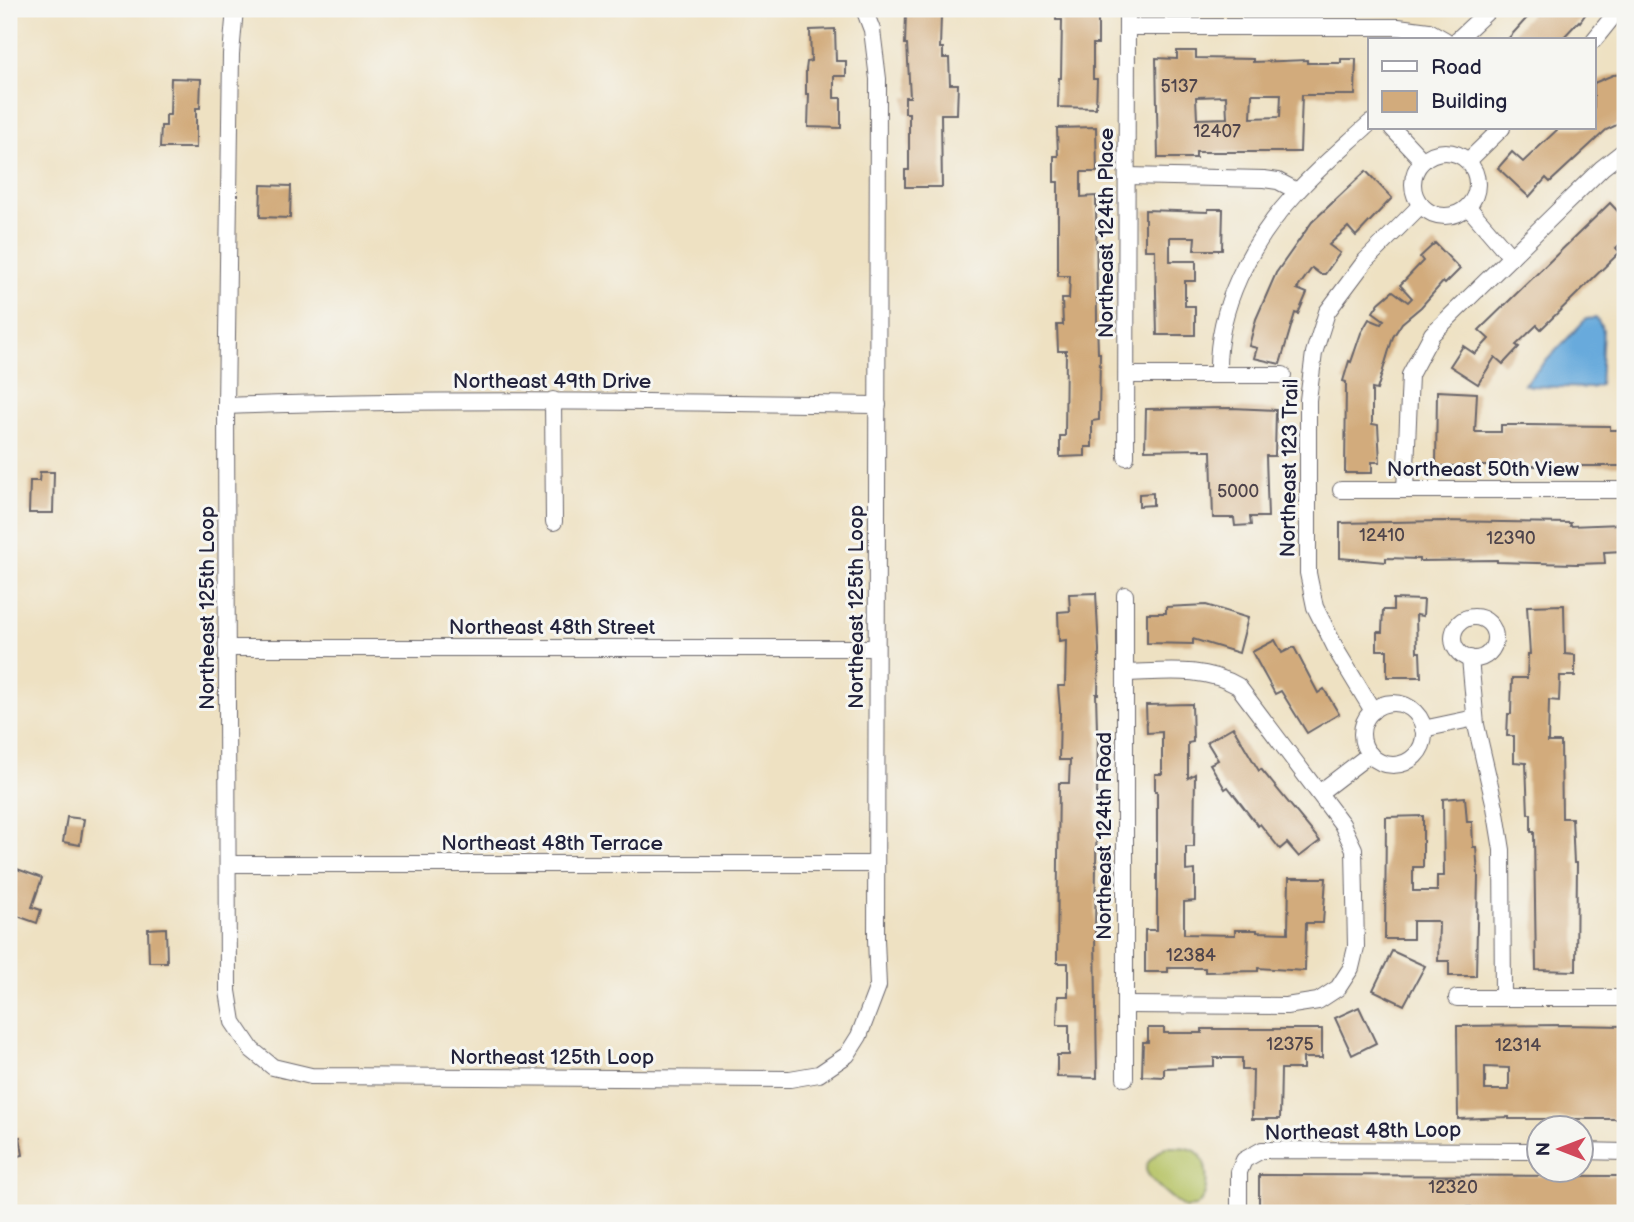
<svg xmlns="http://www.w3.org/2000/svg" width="1634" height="1222" viewBox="0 0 1634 1222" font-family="'Balsamiq Sans',sans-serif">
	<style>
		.green { fill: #b5c264; stroke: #6c7250; stroke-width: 2 }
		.water { fill: #68aadc; stroke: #45668c; stroke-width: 2 }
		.building { fill: #d2ab7c; fill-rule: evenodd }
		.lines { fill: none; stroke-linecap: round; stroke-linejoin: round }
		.minor-casing { stroke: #69656a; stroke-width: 18 }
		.minor { stroke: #fff; stroke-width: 16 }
		.labels { text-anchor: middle; stroke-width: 6; stroke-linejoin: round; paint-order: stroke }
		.number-label { font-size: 18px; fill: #4e444b }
		.street-label { font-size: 21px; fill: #22223b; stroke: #f6f6f2 }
	</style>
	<rect width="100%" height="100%" fill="#f6f6f2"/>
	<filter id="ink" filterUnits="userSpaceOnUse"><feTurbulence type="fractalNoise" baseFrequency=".0143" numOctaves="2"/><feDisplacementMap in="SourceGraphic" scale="14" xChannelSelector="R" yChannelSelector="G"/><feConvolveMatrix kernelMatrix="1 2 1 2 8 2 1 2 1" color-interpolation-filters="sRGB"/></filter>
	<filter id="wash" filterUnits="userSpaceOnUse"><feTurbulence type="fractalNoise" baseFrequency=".00686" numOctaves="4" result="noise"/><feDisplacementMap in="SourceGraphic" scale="28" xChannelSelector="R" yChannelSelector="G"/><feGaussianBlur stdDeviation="1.57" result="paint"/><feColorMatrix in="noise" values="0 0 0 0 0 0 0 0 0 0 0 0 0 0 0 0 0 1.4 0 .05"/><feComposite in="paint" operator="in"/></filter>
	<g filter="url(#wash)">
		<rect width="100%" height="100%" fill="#eee1c2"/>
		<path class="green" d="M1165,1147c10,0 23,-1 32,5 11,8 12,36 5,47 -1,3 -4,6 -7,8l-10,1c-9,-6 -40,-30 -39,-40 1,-8 12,-15 19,-21z"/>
		<path class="water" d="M1596,318l7,11 -3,56 -9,3 -61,-2 -6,-2 62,-65z"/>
		<g id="blocks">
			<g class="building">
				<path d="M1056,9h42v35h-5v35h4l-1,29 -38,-1 1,-29h2l1,-58h-6z"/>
				<path d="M1535,9h54l-9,13 -1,-1 -18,19h-54z"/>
				<path d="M906,14l35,1 -1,33h3v10h6l1,26h8l-1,30h-16l1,73h-37v-17h4v-57h-4v-16h5l-3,-53h-2z"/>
				<path d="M835,29l1,32h10v15h-12v22h7v30l-33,-1 1,-33h-3v-24l1,-8 4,-1 -1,-31z"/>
				<path d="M1177,51h19v7l57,1v3l54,-2v3h34v-4h15l-1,36h-53l-2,57h-104v6h-38l-2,-100 21,1zM1252,94h29l-1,23 -29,1zM1226,96l1,22 -30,1 -1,-22z"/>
				<path d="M1625,74v47l-19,9 -56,52 -4,-4 -17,19 -31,-29 14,-16 11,10 36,-34h35v-45l19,-8z"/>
				<path d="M171,78l30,1 -1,29h-4v40h-36l1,-22h5v-11h4z"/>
				<path d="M1096,127l1,45h-16v25l15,-1 1,124 1,33h2l-1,67 -7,1v26h-7v9l-25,1v-21h5l1,-85h-8l-1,-26h6l-1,-26h7l1,-23h-12v-94h-4v-26h4l-1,-28z"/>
				<path d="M1366,171l26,27 -36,38 -8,-9 -19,18 11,8 -15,21h-5l-8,-6 -15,21 10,4 -9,21 -3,-1 -15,51 -26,-6 3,-10 -8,-2 7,-27 20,-46 36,-51z"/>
				<path d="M261,185l30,1 -1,32 -30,-1z"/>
				<path d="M1610,203l15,16v20l-9,9 4,4 -79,77 -4,-4 -21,20 3,2 -16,17 -8,-7 -17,27 -28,-18 13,-20 12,8 14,-15 -10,-9z"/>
				<path d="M1208,209h15l-1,41h-28l1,-13h-25v24h26v20h-11v25h10v29h-38l-2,-85h-10v-40l63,2z"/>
				<path d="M1435,243l25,26 -15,15 -2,-2 -22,25 -19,16 -9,14 -16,53 -5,-1v35l6,1 2,37h-8v11h-27l1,-91 -3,-1 6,-20 2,1 10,-29 8,-14 12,5 3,-4 -11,-8 6,-9 14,-12 15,11 4,-4 -12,-13 23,-24 -3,-4z"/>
				<path d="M1437,391l40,2 -2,39h26v-7h26l83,1v4h15v36h-189z"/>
				<path d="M1232,408l44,2 -1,46h-9l2,61h-18l1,8 -16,1 -1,-8h-21l-2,-67h-10v-2l-56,1 1,-41z"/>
				<path d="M40,472h14l-1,41h-24l1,-32h9z"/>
				<path d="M1153,493v12l-14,1v-12z"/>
				<path d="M1442,521l129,2 -1,3 51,-2 1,27 -18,1 1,11 -28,1 -80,-2v-2l-78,1v-2l-33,-1v4l-46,-4v-35z"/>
				<path d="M1096,593l3,57 -1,44h-2l1,36h1l-3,203 2,145 -40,-1v-22h12v-30h-12l1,-29h10v-33h-11l1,-103 1,-77h10l1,-23h-11l1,-50 -2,-24h7l1,-46 -7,1 -1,-29 12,-1 -1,-17z"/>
				<path d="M1393,599l31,1 -1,16 -7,-1 1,37h3l1,25h-34v-27h-10v-18h5l1,-22h10z"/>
				<path d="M1206,605l42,13 -9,35 -46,-14v5l-46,-1v-30h19v-6z"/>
				<path d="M1564,605l1,49 10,1v21h-15l-1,25 -10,-1 -1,42h13l1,76h10l2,45h3l-1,108 -40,-1 -2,-138h-3v-18h-3l-2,-51 -12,-1v-26h-7l1,-22h3l1,-36h15l1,-24h2l-3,-48z"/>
				<path d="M1275,640l7,13 12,-6 24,46 6,-4 15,25 -32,19 -26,-42 -6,3 -23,-42z"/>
				<path d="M1192,704l1,38 -5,1v35l7,-4 -1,73h-8v24l9,-1v31l-11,1v32l51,1v-5h22v2l31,1 1,-55h37l-3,45h-17l-1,48 -47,-3v3l-53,1v-4h-37v4h-23v-42h12v-139h-2v-17h7v-42l-15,1 -1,-28z"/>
				<path d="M1233,727l26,44 2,-2 59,72 -21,16 -12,-14 -7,6 -20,-25 -2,2 -30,-39 -3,2 -15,-25 8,-4 -11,-18z"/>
				<path d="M1465,797l2,25h5l1,25h3l2,28 -2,101h-27v-15h-11l1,-38 -2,-2h-24v18h-28l1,-122 37,-1v51h-10v24h24v-15h7l-1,-77z"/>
				<path d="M67,817l17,2 -4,26 -17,-3z"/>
				<path d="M9,866l33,12 -10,29 9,3 -4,13 -28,-10z"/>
				<path d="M166,928l1,34h-18l-1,-33z"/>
				<path d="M1392,951l33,15 -21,39 -31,-15z"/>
				<path d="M1359,1007l17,36 -24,12 -17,-37z"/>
				<path d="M1562,1025l63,1v93h-116v-2l-51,2 -1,-93zM1485,1067l24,1v22h-24z"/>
				<path d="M1148,1028h16v5h38v-4h120v29h-19v11h-22l-1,50h-28l1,-49h-11v-12h-28v8l-50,2v9l-22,-1 1,-34h5z"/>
				<path d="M20,1137l3,18 -14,3v-19z"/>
				<path d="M1259,1175l366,1v37h-154v-6l-33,1v5h-179z"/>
			</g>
		</g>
	</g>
	<g filter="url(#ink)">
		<use href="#blocks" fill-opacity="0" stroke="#69656a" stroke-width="2"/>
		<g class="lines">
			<defs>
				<g id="minor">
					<path d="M235,9l-4,45 -5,352 2,585 5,31 19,28 21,17 38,9 479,3 29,-5 28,-19 12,-19 19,-50 -2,-47 2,-860 -6,-49 -8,-21"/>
					<path d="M1127,27h271l31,4 16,9"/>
					<path d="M1457,40l33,-31"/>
					<path d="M1594,40l25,-31"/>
					<path d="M1392,128l31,33"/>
					<circle cx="1445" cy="184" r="32"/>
					<path d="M1468,161l34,-33"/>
					<path d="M1127,176l137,3 14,2 19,10"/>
					<path d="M1468,207l43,50"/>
					<path d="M1127,375h156"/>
					<path d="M1218,375c-2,-68 33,-133 78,-182 22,-25 49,-47 74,-70"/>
					<path d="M553,400l1,122"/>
					<path d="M226,406c218,-8 435,-4 652,-1"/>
					<path d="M1126,457l1,-448"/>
					<path d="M1341,490h284"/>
					<path d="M1405,490l5,-115 22,-41 170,-166 23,-18"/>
					<circle cx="1474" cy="638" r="21"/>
					<path d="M228,648h648"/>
					<path d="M1470,658l6,67 19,82 7,43 1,148"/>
					<circle cx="1393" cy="734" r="31"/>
					<path d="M1373,711l-35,-58 -23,-46 -7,-34v-173l6,-47 13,-41 39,-52 55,-55"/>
					<path d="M1423,729l52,-11"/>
					<path d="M1319,793l51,-39"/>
					<path d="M228,864h648"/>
					<path d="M1457,998h168"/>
					<path d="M1125,1005l161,1 32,-5 20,-13 13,-20 5,-21 -2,-98 -12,-25 -104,-138c-35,-20 -73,-14 -113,-13"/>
					<path d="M1125,1078v-483"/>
					<path d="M1582,1151l43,1"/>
					<path d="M1239,1213v-41l5,-12 18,-10 278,1"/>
				</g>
			</defs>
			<use href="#minor" class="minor-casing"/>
			<use href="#minor" class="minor"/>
		</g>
	</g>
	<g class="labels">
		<g class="number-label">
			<text x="1179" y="92">5137</text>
			<text x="1217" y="137">12407</text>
			<text x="1238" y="497">5000</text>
			<text x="1382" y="541">12410</text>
			<text x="1511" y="544">12390</text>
			<text x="1191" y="961">12384</text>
			<text x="1290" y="1050">12375</text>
			<text x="1518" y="1051">12314</text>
			<text x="1453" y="1193">12320</text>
		</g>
		<g class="street-label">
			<text transform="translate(1106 233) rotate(-90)" y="7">Northeast 124th Place</text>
			<text x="552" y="388">Northeast 49th Drive</text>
			<text transform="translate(1289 468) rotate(-89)" y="7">Northeast 123 Trail</text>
			<text x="1483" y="476">Northeast 50th View</text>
			<text transform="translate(856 607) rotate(-90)" y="7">Northeast 125th Loop</text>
			<text transform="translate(207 608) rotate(-90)" y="7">Northeast 125th Loop</text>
			<text x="552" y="634">Northeast 48th Street</text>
			<text transform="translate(1104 836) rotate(-90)" y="7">Northeast 124th Road</text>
			<text x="552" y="850">Northeast 48th Terrace</text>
			<text x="552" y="1064">Northeast 125th Loop</text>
			<text transform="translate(1363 1131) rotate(-1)" y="7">Northeast 48th Loop</text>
		</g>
	</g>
	<rect width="1634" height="1222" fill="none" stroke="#f6f6f2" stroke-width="35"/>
	<rect x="1368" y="38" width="228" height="91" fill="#f6f6f2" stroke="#a1a1a9" stroke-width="2"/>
	<rect x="1382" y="61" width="35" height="10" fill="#ffffff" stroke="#a1a1a9" stroke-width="2"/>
	<text x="1431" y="74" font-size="21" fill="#22223b">Road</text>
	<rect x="1382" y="91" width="35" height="21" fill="#d2ab7c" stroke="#a1a1a9" stroke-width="2"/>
	<text x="1431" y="108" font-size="21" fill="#22223b">Building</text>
	<g transform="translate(1560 1149) rotate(270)"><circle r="33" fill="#f6f6f2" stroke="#a1a1a9" stroke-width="2"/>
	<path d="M0-5L12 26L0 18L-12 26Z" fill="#d1495b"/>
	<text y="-10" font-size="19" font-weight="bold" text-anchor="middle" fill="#22223b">N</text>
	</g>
</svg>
